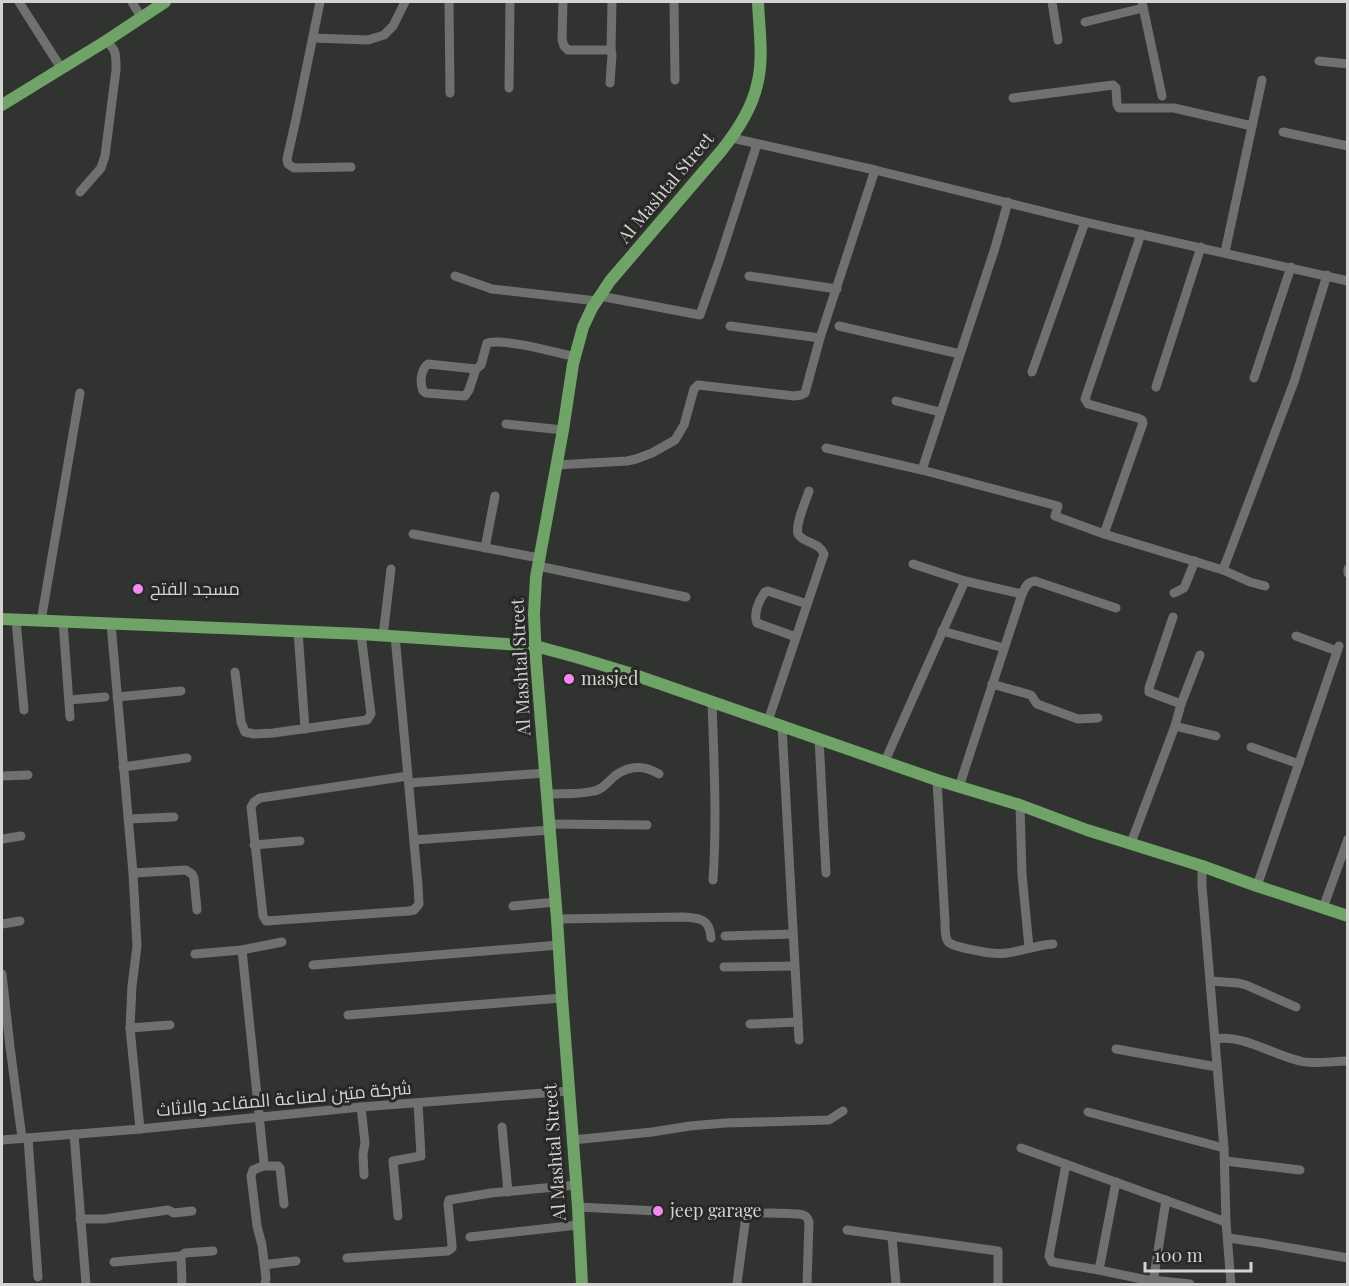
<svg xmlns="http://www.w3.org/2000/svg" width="1349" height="1286" viewBox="0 0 1349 1286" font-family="'Playfair Display',Cairo,serif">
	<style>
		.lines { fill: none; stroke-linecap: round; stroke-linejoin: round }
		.minor { stroke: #6f716e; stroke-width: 9 }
		.major { stroke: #70a367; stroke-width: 12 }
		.poi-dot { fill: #f589ef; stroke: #282927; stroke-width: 2 }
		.labels { text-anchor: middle; stroke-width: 6; stroke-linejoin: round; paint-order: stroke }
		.street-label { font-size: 18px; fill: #d3d4d2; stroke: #282927 }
		.poi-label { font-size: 18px; fill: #d3d4d2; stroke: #282927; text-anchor: start }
	</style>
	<rect width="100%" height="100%" fill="#313331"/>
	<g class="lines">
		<g class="minor">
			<path d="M19,2l42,66"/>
			<path d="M132,2l9,15"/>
			<path d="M320,2l-24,117 -9,40 1,5 6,4 57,-1"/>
			<path d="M449,2l1,91"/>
			<path d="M563,2l-1,38 2,6 4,4h43l1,5 -2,28"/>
			<path d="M674,2l1,78"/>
			<path d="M1052,2l6,38"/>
			<path d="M1142,2l20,94"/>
			<path d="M1085,22l58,-14"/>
			<path d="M313,38l55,2 16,-5 9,-9 12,-24"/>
			<path d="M611,50l1,-48"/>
			<path d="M1319,61l29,3"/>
			<path d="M509,88l1,-86"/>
			<path d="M1013,98l100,-13 3,3 1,16 2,4h55l78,18"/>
			<path d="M1283,132l65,14"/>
			<path d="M732,138l143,32 210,52 263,59"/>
			<path d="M80,192l21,-24 4,-12 11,-86c0,-14 1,-20 -10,-29"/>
			<path d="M1141,234l-56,165 3,5 50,14 4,2 1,3 -39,111 119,36 71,-188 33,-107"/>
			<path d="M1225,252l37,-172"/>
			<path d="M455,276l37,13 105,12"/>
			<path d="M749,276l88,13"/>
			<path d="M600,296l100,19 20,-57 37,-114"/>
			<path d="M730,326l90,12"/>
			<path d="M839,326l121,28"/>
			<path d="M476,369l-48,-5c-8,6 -8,19 -5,27l3,2 39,3 4,-6 7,-21 5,-4 6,-22c17,-5 67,9 88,14"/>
			<path d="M1032,372l53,-150"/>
			<path d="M1254,378l37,-111"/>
			<path d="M1156,387l45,-140"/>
			<path d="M896,401l44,11"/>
			<path d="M506,424l57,6"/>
			<path d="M826,448l96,22 136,36 -3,10 49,18"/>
			<path d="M556,465l71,-4 9,-2 16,-6 23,-13 9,-15 10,-36 4,-4 96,11 7,-1 4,-2 15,-55 55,-168"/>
			<path d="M922,470l73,-222 13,-46"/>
			<path d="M413,534l126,24"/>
			<path d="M485,548l10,-52"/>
			<path d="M538,566l148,31"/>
			<path d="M1348,569v4"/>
			<path d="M1223,570l27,12 15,4"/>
			<path d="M965,581l57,13c3,-6 5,-12 13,-13l81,27"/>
			<path d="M1174,593l10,-5 11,-27"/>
			<path d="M16,620l8,90"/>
			<path d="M41,621l39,-228"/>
			<path d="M63,622l7,95"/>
			<path d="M111,624l22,249 4,73 -5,40 -2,42 10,101"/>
			<path d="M298,631l7,98"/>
			<path d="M942,631l62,17"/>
			<path d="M383,636l8,-67"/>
			<path d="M395,636l23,249 1,19 -5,6 -5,1 -143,10 -3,-5 -12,-109 3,-5 6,-4 148,-22"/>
			<path d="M1296,636l41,15"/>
			<path d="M796,637l-39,-14c-4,-9 2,-23 8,-31l3,-1 39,13"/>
			<path d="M235,672l6,50 4,10 9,2 19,-1 94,-13 4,-6 -10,-80"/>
			<path d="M992,684l39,11 6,9 41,15 20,-1"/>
			<path d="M117,697l64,-6"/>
			<path d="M69,700l36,-3"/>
			<path d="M712,702c2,59 5,119 1,178"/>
			<path d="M1181,704l19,-49"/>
			<path d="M768,721l56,-167c-3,-7 -8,-9 -15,-12 -4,-2 -9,-4 -11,-8 -3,-9 8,-34 11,-43"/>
			<path d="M782,726l17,314"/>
			<path d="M1175,726l41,10"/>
			<path d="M819,738l7,135"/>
			<path d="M1251,747l48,17"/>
			<path d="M885,761l80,-180 -52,-17"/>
			<path d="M123,767l64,-9"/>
			<path d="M2,776l26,-1"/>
			<path d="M937,780l8,142c0,5 0,14 2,18 3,6 12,6 17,8 14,3 29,7 43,5 15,-2 30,-8 46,-9"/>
			<path d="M409,783l136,-10"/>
			<path d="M959,787l63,-193"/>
			<path d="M547,794c15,-1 31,1 47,-3 10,-2 14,-10 22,-16 14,-10 28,-10 43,-1"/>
			<path d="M1020,805l2,69 7,74"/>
			<path d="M128,819l46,-2"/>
			<path d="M549,824l98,1"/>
			<path d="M2,839l19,-3"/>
			<path d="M414,840l136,-10"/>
			<path d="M1131,843l44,-117 6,-22 -32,-12v-4l24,-71"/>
			<path d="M254,845l46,-4"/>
			<path d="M1202,866v20l22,262 2,74 5,62"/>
			<path d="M133,873l53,-3 6,4 2,4 3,32"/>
			<path d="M1257,886l82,-240"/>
			<path d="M513,906l43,-4"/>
			<path d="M1323,908l25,-69"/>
			<path d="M557,919l127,-2c16,1 26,2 27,21"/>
			<path d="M2,924l18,-3"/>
			<path d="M725,936l67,-2"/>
			<path d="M195,954l47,-4"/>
			<path d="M313,965l246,-20"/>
			<path d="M724,967l70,-1"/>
			<path d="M2,974l8,73 12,91"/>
			<path d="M1210,981l28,2 8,2 50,22"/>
			<path d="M348,1015l214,-17"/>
			<path d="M750,1024l48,-2"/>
			<path d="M130,1028l40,-3"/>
			<path d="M1215,1039c29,-5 57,16 85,22 15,4 32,0 48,0"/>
			<path d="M1116,1049l101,18"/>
			<path d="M361,1107l4,36 -2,11 1,21"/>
			<path d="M1088,1112l136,36"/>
			<path d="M502,1127l6,65"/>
			<path d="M74,1134l12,150"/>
			<path d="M28,1138l10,139"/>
			<path d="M2,1140l138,-11 221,-22 208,-16"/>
			<path d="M573,1140l79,-8 38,-6 35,-3 104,-3 14,-9"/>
			<path d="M1021,1148l205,74"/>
			<path d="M1225,1161l75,9"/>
			<path d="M1066,1164l-17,92 3,6 47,8 48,10h5l2,-4 12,-76"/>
			<path d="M263,1166h15l2,2 4,36"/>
			<path d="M578,1207l80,4"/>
			<path d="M398,1216l-5,-55 28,-5 -3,-53"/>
			<path d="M80,1219h24l64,-9 6,3 18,-2"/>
			<path d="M847,1230l151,21v33"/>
			<path d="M470,1237l108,-12"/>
			<path d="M892,1237l4,47"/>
			<path d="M1228,1238l35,5 85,15"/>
			<path d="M347,1258l101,-7 4,-3v-3l-4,-41 1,-4 42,-7 85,-8"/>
			<path d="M114,1262l67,-6"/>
			<path d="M270,1264l26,-3"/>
			<path d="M1099,1270l17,-88"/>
			<path d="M1152,1280l38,4"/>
			<path d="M182,1284l-1,-28 4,-3 28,-2"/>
			<path d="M265,1284l1,-6 -4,-33 -5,-19 -6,-50 2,-6 10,-4 1,-3 -22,-213 40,-8"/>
			<path d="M737,1284l8,-61c1,-4 1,-6 5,-8 7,-4 39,-1 49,-1 6,1 8,2 10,8l-2,62"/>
		</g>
		<g class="major">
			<path d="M2,105l104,-64 59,-39"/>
			<path d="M2,619l359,15 174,12 41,11 53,16 308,107 83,25 67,25 115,36 55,20 91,30"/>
			<path d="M582,1284l-4,-77 -16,-209 -5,-79 -21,-259 -2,-46 2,-37 27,-147 10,-66 10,-37 9,-19 18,-27 112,-131c15,-19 30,-42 35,-65 7,-26 2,-57 1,-83"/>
		</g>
	</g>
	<g class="poi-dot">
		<circle cx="138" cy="589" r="6"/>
		<circle cx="569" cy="679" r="6"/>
		<circle cx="658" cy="1211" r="6"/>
	</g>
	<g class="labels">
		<g class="street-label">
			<text transform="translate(666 188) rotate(-50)" y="6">Al Mashtal Street</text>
			<text transform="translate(521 667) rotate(-93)" y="6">Al Mashtal Street</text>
			<text transform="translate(284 1099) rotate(-5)" y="6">شركة متين لصناعة المقاعد والاثاث</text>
			<text transform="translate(555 1152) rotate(-94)" y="6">Al Mashtal Street</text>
		</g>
		<g class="poi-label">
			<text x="150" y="595">مسجد الفتح</text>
			<text x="581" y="685">masjed</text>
			<text x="670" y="1217">jeep garage</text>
		</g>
	</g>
	<rect width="1349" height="1286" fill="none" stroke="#d3d4d2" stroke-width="6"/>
	<path d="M1145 1262v9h106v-9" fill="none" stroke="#d3d4d2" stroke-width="3"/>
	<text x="1154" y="1262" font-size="18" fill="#d3d4d2" stroke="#282927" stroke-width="4.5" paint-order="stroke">100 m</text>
</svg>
